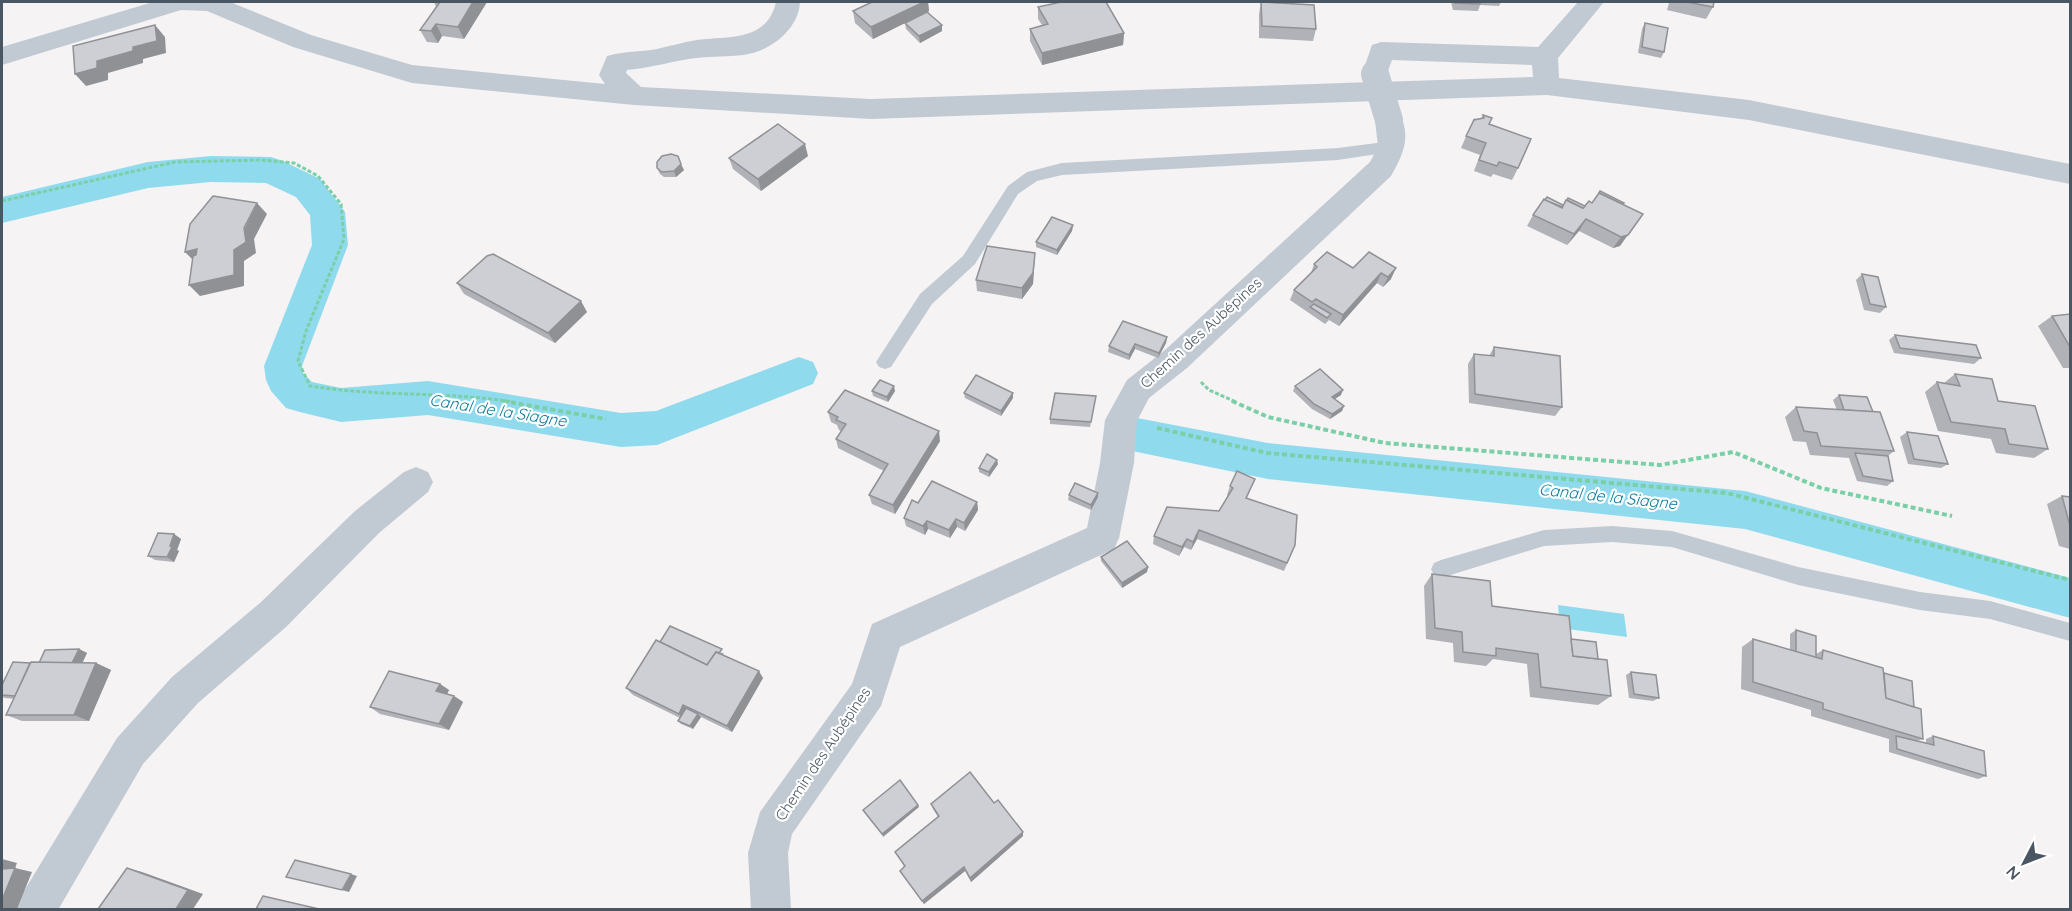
<svg xmlns="http://www.w3.org/2000/svg" width="2072" height="911" viewBox="0 0 2072 911" font-family="Quicksand,sans-serif">
	<style>
		.water { fill: #90daee }
		.lines { fill: none; stroke-linecap: round; stroke-linejoin: round }
		.canal { fill: #90daee; fill-rule: evenodd }
		.path-far1 { stroke: #7ad0a6; stroke-width: 3; stroke-dasharray: 4 2; stroke-linecap: butt }
		.path { stroke: #7ad0a6; stroke-width: 4; stroke-dasharray: 5 3; stroke-linecap: butt }
		.lane { fill: #c1cad2; fill-rule: evenodd }
		.street { fill: #c1cad2; fill-rule: evenodd }
		.street-bridge { stroke: #c1cad2; stroke-width: 28 }
		.wall { fill: #b0b2b7 }
		.shaded-wall { fill: #909195 }
		.building { fill: #cdcfd5; stroke: #909195; stroke-width: 1.5 }
		.labels { text-anchor: middle; stroke-width: 4.5; stroke-linejoin: round; paint-order: stroke }
		.street-label { font-size: 15px; fill: #4a5661; stroke: #fff }
		.water-label { font-size: 16px; font-style: italic; fill: #0c7c9b; stroke: #fff }
	</style>
	<rect width="100%" height="100%" fill="#f5f3f3"/>
	<path class="water" d="M1558,605l66,9 3,23 -67,-9z"/>
	<g class="lines">
		<g class="canal">
			<path d="M211,156l60,1 12,4 37,18 25,33 3,33 -46,121 1,7 9,9 29,6 87,-7 193,32 35,-2 143,-54 14,5 5,11 -5,11 -156,61 -36,2 -193,-32 -87,7 -41,-10 -14,-4 -15,-17 -5,-11 -2,-14 48,-121 -2,-30 -14,-18 -30,-14 -55,-1 -63,6 -146,35v-26l146,-35z"/>
			<path d="M1137,418l131,25 477,48 325,87v40l-325,-89 -477,-50 -131,-27 -14,-5 -6,-12 6,-12z"/>
		</g>
		<g class="path-far1">
			<path d="M2,201l173,-39 86,-2 33,3 24,13 23,28 3,35 -38,92 -8,30 12,25c67,11 135,5 203,16"/>
			<path d="M1201,382l8,8 27,12"/>
		</g>
		<g class="path">
			<path d="M503,401l103,18"/>
			<path d="M1232,401l36,16 117,26 275,22 73,-13 88,36 131,28"/>
			<path d="M1157,428l110,25 460,40 343,87"/>
		</g>
		<g class="lane">
			<path d="M1392,141l5,2 3,4 -3,4 -59,9 -276,15 -25,6 -19,13 -43,70 -43,40 -41,63 -6,2 -6,-2 -3,-5 44,-68 43,-38 45,-70 19,-14 35,-9 276,-15z"/>
			<path d="M1612,526l60,5 126,36 122,25 70,9 80,22v18l-80,-22 -70,-9 -122,-25 -126,-38 -60,-5 -68,4 -103,32 -7,-3 -3,-6 3,-6 7,-3 103,-30z"/>
		</g>
		<g class="street">
			<path d="M153,2h77l81,33 101,30 193,19 -6,-9 8,-19c16,-5 33,-4 50,-7 13,-3 27,-7 40,-9 32,-4 70,2 79,-38h24c-1,27 -30,50 -57,53 -15,2 -31,1 -47,3 -23,3 -46,10 -69,12l-1,3 15,14 230,12 501,-17 -6,-1 -4,-7 10,-29 9,-3 157,5 40,-45h26l-46,56 1,20 190,22 321,64v20l-321,-64 -202,-25 -676,24 -237,-14 -222,-22 -119,-36 -86,-36 -26,-1 -179,55v-18zM1392,60l140,5 1,12 -155,5 6,-1z"/>
			<path d="M1389,110l10,3c13,23 4,42 -8,63l-204,192 -38,30 -12,23 -3,42 -15,75 -5,11 -214,98 -19,59 -89,128 -4,19 3,57h-40l-3,-57 12,-41 92,-128 20,-60 215,-96 13,-65 5,-43 22,-40 38,-30 205,-188 8,-15 -3,-27 4,-7z"/>
			<path d="M416,467l12,5 5,10 -5,10 -49,41 -93,94 -88,76 -55,61 -85,146h-43l6,-14 96,-158 55,-61 88,-74 95,-92 49,-39z"/>
		</g>
		<path class="street-bridge" d="M1375,74l14,46"/>
	</g>
	<g class="wall">
		<path d="M400,2h19l-1,1z"/>
		<path d="M434,2h53l-23,37 -22,-3 -4,7 -11,-1 -7,-12 16,-23z"/>
		<path d="M872,2h56l1,9 -1,1 14,19 -22,12 -14,-14 -1,-6 -32,16 -18,-16 -2,-12z"/>
		<path d="M1261,2l55,27 -3,12 -54,-3v-24z"/>
		<path d="M1451,2h50l-2,4 -19,-1 -2,6 -25,-1z"/>
		<path d="M1661,2h53l-1,5 -7,12 -39,-9 2,-7z"/>
		<path d="M1038,7l86,26 -1,12 -81,20 -12,-24v-12l12,-4 -4,-6z"/>
		<path d="M1645,23l19,29 -3,6 -23,-5 4,-24z"/>
		<path d="M1483,115l35,53 -6,12 -19,-6 -2,3 -17,-6 6,-16 -19,-7 13,-30 2,1 5,-1z"/>
		<path d="M808,156l-47,35 -28,-22 -4,-11z"/>
		<path d="M657,168l27,2 -8,7h-12l-4,-3z"/>
		<path d="M1592,203l30,2 -2,41 -7,2 -34,-17 -12,14 -40,-19 6,-11 52,-9z"/>
		<path d="M1073,225l-1,6 -15,24 -21,-8v-5z"/>
		<path d="M1369,252l22,27 -8,8 -6,-4 -38,43 -10,-6 -4,4 -35,-24 4,-10 17,-17 3,-9 39,4z"/>
		<path d="M1035,253l-2,31 -11,15 -45,-8 -1,-11z"/>
		<path d="M1862,274l24,33 -6,6 -16,-3 -8,-30z"/>
		<path d="M457,283l130,29 -32,31 -91,-49z"/>
		<path d="M2070,314v54h-7l-25,-42 14,-10z"/>
		<path d="M1895,335l86,23 -7,6 -80,-11 -5,-13z"/>
		<path d="M1167,337l-1,6 -8,15 -23,-9 -6,11 -21,-8 1,-6z"/>
		<path d="M1494,347l68,60 -7,9 -86,-13 -1,-39 6,-10 15,2z"/>
		<path d="M1955,374l43,27 50,48 -14,9 -38,-5 -5,-14 -53,-8 -13,-39 12,-10 7,1z"/>
		<path d="M1295,386l46,9 -6,4 9,7 -2,5 -12,8 -18,-10 -19,-18z"/>
		<path d="M872,391h23l-7,11 -15,-6z"/>
		<path d="M964,393l49,5 -12,18 -36,-18z"/>
		<path d="M1839,395l34,17 21,39 -6,5 5,25 -6,5 -30,-5 -8,-23 -39,-3 -4,-13 -13,-1 -8,-24 11,-10 41,3 -4,-10z"/>
		<path d="M1096,396l-6,31 -40,-3v-5z"/>
		<path d="M828,412l112,29 -45,73 -23,-10 -3,-9 15,-24 -46,-23 -2,-9 5,-8 -2,-1 -2,-5 -6,-3z"/>
		<path d="M1907,432l41,32 -7,4 -33,-4 -8,-27z"/>
		<path d="M998,464l-9,13 -10,-5v-4z"/>
		<path d="M1255,479l-8,19 48,47 -11,26 -87,-32 -6,11 -7,-3 -5,9 -26,-12 1,-8 65,-25 9,-15 -1,-1 3,-9z"/>
		<path d="M1069,495l29,2 -7,13 -23,-10z"/>
		<path d="M2062,496l8,1v52l-11,-3 -12,-42z"/>
		<path d="M977,502l1,8 -13,21 -8,-4 -7,11 -22,-9 -3,6 -19,-9 -2,-8 14,-15z"/>
		<path d="M174,534l7,5 -4,11 2,1 -5,11 -19,-2 -7,-4z"/>
		<path d="M1101,557l47,10 -1,5 -25,16 -21,-27z"/>
		<path d="M1432,574l60,32 79,33 27,20 13,37 -13,9 -68,-8 -3,-33 -34,-5 -7,7 -32,-4 -1,-19 -27,-4 -2,-53z"/>
		<path d="M1796,630l20,24 7,-4 61,23 30,34 9,32 -6,2 9,2v-4l7,-3 53,40 -8,3 -89,-27v-13l-78,-23v-6l-70,-21 1,-42 11,-8 37,11v-16z"/>
		<path d="M660,642l64,11 -1,2 40,23 -31,54 -31,-15 -8,12 -12,-5 -3,-3 2,-3 -47,-23 -7,-7z"/>
		<path d="M79,649l8,4 -5,10h14l15,7 -22,51h-67l-16,-6 8,-16 -9,-1 -3,-1v-12l28,-22h9z"/>
		<path d="M1631,672l28,26 -6,3 -24,-3 -3,-23z"/>
		<path d="M440,684l9,6 -2,4 7,2 9,6 -14,28 -69,-16 -10,-7z"/>
		<path d="M994,803l29,33 -52,46 -6,-11 -41,33 -24,-33 4,-5 -9,-14 43,-35 -5,-8 -2,-5z"/>
	</g>
	<g class="shaded-wall">
		<path d="M473,2h14l-23,37 -6,-12z"/>
		<path d="M924,2h4l1,9 -56,28 -2,-12z"/>
		<path d="M436,24l6,12 -4,7 -7,-12z"/>
		<path d="M155,25l10,12 1,16 -23,6v4l-35,10v7l-22,6 -11,-12 22,-13 36,-14z"/>
		<path d="M942,25v6l-22,12 -1,-7z"/>
		<path d="M1124,33l-1,12 -81,20v-12z"/>
		<path d="M805,144l3,12 -47,35 -3,-12z"/>
		<path d="M681,164l3,6 -8,7 -2,-6z"/>
		<path d="M257,203l10,11 -13,25 2,14 -12,8v25l-44,10 -11,-11 45,-35z"/>
		<path d="M1586,219l-7,12 -12,14 7,-11z"/>
		<path d="M1073,225l-1,6 -15,24v-5z"/>
		<path d="M1635,225l-15,21 -7,2 8,-11z"/>
		<path d="M197,249l-1,14 -11,-11z"/>
		<path d="M1035,253l-2,31 -11,15v-11z"/>
		<path d="M1396,268l-5,11 -8,8 5,-10z"/>
		<path d="M1381,273l-4,10 -38,43 4,-11z"/>
		<path d="M581,301l6,11 -32,31 -7,-10z"/>
		<path d="M1167,337l-1,6 -8,15 1,-5z"/>
		<path d="M1135,344v5l-6,11v-5z"/>
		<path d="M894,386l1,5 -7,11 -1,-5z"/>
		<path d="M1343,390l-2,5 -11,7 2,-5z"/>
		<path d="M1013,393v5l-12,18v-5z"/>
		<path d="M1344,406l-2,5 -12,8 2,-5z"/>
		<path d="M939,431l1,10 -45,73 -2,-9z"/>
		<path d="M997,460l1,4 -9,13v-5z"/>
		<path d="M1098,493v4l-7,13v-5z"/>
		<path d="M977,502l1,8 -13,21 -1,-8z"/>
		<path d="M956,519l1,8 -7,11 -1,-8z"/>
		<path d="M927,521l1,8 -3,6 -2,-9z"/>
		<path d="M1199,530l-2,9 -6,11 2,-8z"/>
		<path d="M174,534l7,5 -4,11 2,1 -5,11 -7,-5z"/>
		<path d="M1187,539l-3,8 -5,9 3,-9z"/>
		<path d="M1148,567l-1,5 -25,16v-5z"/>
		<path d="M79,649l8,4 -8,17 -8,-4z"/>
		<path d="M96,663l15,7 -22,51 -15,-6z"/>
		<path d="M759,671l4,7 -31,54 -5,-6z"/>
		<path d="M440,684l9,6 -4,8 -9,-7z"/>
		<path d="M454,696l9,6 -14,28 -10,-6z"/>
		<path d="M683,705l6,7 -5,8 -5,-6z"/>
		<path d="M698,714l3,3 -8,12 -3,-3z"/>
		<path d="M918,805l1,2 -36,30 -1,-3z"/>
		<path d="M1023,832v4l-52,46 -1,-4z"/>
		<path d="M2,859l15,4 -2,5 17,4 -15,37h-15z"/>
		<path d="M964,867l1,4 -41,33 -2,-3z"/>
		<path d="M127,868l15,4 61,22 -10,15h-17z"/>
		<path d="M351,874l6,2 -8,16 -7,-2z"/>
	</g>
	<g class="building">
		<path d="M440,2h33l-15,25 -22,-3 -5,7 -11,-1z"/>
		<path d="M872,2h52l-53,25 -18,-16z"/>
		<path d="M1061,2h45l18,31 -82,20 -12,-24 18,-5 -10,-17z"/>
		<path d="M1261,2l53,3 2,24 -54,-3z"/>
		<path d="M1455,2h25v2l-25,-1z"/>
		<path d="M1687,2h27l-1,5z"/>
		<path d="M927,12l15,13 -23,11 -14,-13z"/>
		<path d="M1645,23l23,5 -4,24 -22,-5z"/>
		<path d="M155,25l2,16 -24,6v4l-36,10v7l-22,6 -2,-28z"/>
		<path d="M1483,115l9,3 -3,6 42,15 -13,29 -19,-6 -2,4 -18,-6 7,-17 -20,-7 8,-16 10,-2z"/>
		<path d="M778,124l27,20 -47,35 -29,-21z"/>
		<path d="M671,154l7,2 3,8 -7,7 -12,1 -5,-4v-6l5,-6z"/>
		<path d="M1600,191l24,12 -2,1 -23,-11z"/>
		<path d="M1599,193l44,21 -15,21 -7,2 -35,-18 -12,15 -41,-19 11,-16 18,9 4,-8 17,8 6,-7 3,2z"/>
		<path d="M213,196l44,7 -13,25 2,14 -12,8v25l-45,10 4,-29 3,-1 1,-6 -12,3 5,-28z"/>
		<path d="M1547,197l16,8 -1,2 -17,-7z"/>
		<path d="M1568,198l17,8 -2,2 -16,-8z"/>
		<path d="M1052,217l21,8 -16,25 -21,-8z"/>
		<path d="M987,246l48,7 -2,20 -11,15 -46,-8z"/>
		<path d="M1327,252l26,16 16,-16 27,16 -8,9 -7,-4 -38,42 -27,-16 -4,3 -18,-12 23,-23 -3,-3z"/>
		<path d="M493,254l88,47 -33,32 -91,-50 30,-27z"/>
		<path d="M1862,274l16,3 8,30 -16,-3z"/>
		<path d="M1314,304l17,10 -4,4 -17,-11z"/>
		<path d="M2070,314v33l-18,-31z"/>
		<path d="M1123,321l44,16 -8,16 -24,-9 -6,11 -20,-9z"/>
		<path d="M1895,335l81,10 5,13 -81,-10z"/>
		<path d="M1494,347l66,9 2,51 -87,-13 -1,-40 20,2z"/>
		<path d="M1320,369l23,21 -11,7 12,9 -12,8 -18,-10 -19,-18z"/>
		<path d="M1955,374l37,5 6,22 37,5 13,43 -39,-5 -4,-15 -54,-7 -14,-40 23,4z"/>
		<path d="M976,375l37,18 -12,18 -37,-18z"/>
		<path d="M880,380l14,6 -7,11 -15,-6z"/>
		<path d="M845,390l94,41 -46,74 -24,-10 19,-31 -52,-25 10,-15 -10,-4 2,-3 -10,-5z"/>
		<path d="M1055,393l41,3 -5,26 -41,-3z"/>
		<path d="M1839,395l28,2 6,15 -29,-2z"/>
		<path d="M1796,407l84,5 14,39 -73,-5 -4,-13 -13,-2z"/>
		<path d="M1907,432l31,4 10,28 -34,-5z"/>
		<path d="M1855,453l33,3 5,25 -30,-5z"/>
		<path d="M987,454l10,6 -8,12 -10,-4z"/>
		<path d="M1237,471l18,8 -9,19 51,17 -2,30 -8,18 -88,-33 -6,12 -6,-3 -5,8 -28,-11 13,-29 52,4 14,-23 -3,-2z"/>
		<path d="M932,481l45,21 -13,21 -8,-4 -7,11 -22,-9 -4,5 -19,-8 8,-18 6,3z"/>
		<path d="M1075,483l23,10 -7,12 -22,-10z"/>
		<path d="M2062,496l8,1v29z"/>
		<path d="M158,533l16,1 -4,12 2,1 -5,10 -19,-1z"/>
		<path d="M1127,541l21,26 -26,16 -21,-26z"/>
		<path d="M1432,574l58,7 2,25 77,10 4,40 34,4 4,36 -70,-9 -3,-33 -42,-6v8l-33,-4 -1,-20 -27,-4z"/>
		<path d="M670,626l52,23 -3,4 -3,-1 -9,13 -47,-23z"/>
		<path d="M1796,630l20,6v22l-20,-6z"/>
		<path d="M1571,639l25,3 2,17 -25,-3z"/>
		<path d="M1753,639l69,20 1,-9 60,18 3,30 35,11 2,30 -100,-30v-6l-70,-21z"/>
		<path d="M656,640l51,25 9,-13 43,19 -32,55 -44,-21 -4,9 -53,-26z"/>
		<path d="M79,649l-7,14h-33l6,-13z"/>
		<path d="M13,662l17,1 -15,33 -13,-1v-10z"/>
		<path d="M31,662l65,1 -22,52h-68z"/>
		<path d="M389,671l51,13 -4,7 18,5 -15,28 -69,-17z"/>
		<path d="M1631,672l25,3 3,23 -25,-4z"/>
		<path d="M1884,673l28,8 2,26 -28,-9z"/>
		<path d="M686,708l12,6 -8,12 -12,-5z"/>
		<path d="M1896,736l38,9 -1,-9 51,15 2,25 -89,-27z"/>
		<path d="M970,772l24,31 4,-3 25,32 -53,46 -6,-11 -42,34 -22,-30 5,-5 -10,-14 44,-36 -8,-12z"/>
		<path d="M900,780l18,25 -36,29 -19,-24z"/>
		<path d="M295,860l56,14 -9,16 -56,-13z"/>
		<path d="M15,868l-13,32v-31z"/>
		<path d="M127,868l61,22 -12,19h-78z"/>
		<path d="M263,896l56,13h-63z"/>
	</g>
	<g class="labels">
		<g class="street-label">
			<text transform="translate(1201 333) rotate(-42)" y="5">Chemin des Aubépines</text>
			<text transform="translate(823 754) rotate(-56)" y="5">Chemin des Aubépines</text>
		</g>
		<g class="water-label">
			<text transform="translate(498 410) rotate(9)" y="6">Canal de la Siagne</text>
			<text transform="translate(1608 496) rotate(6)" y="6">Canal de la Siagne</text>
		</g>
	</g>
	<rect width="2072" height="911" fill="none" stroke="#4a5661" stroke-width="6"/>
	<g transform="translate(2024 863) rotate(228)" stroke="#ffffff" stroke-width="4.5" paint-order="stroke">
	<path d="M0-4.5L10 22L0 15L-10 22Z" fill="#4a5661"/>
	<text y="-9" font-size="16" font-weight="bold" text-anchor="middle" fill="#4a5661">N</text>
	</g>
</svg>
